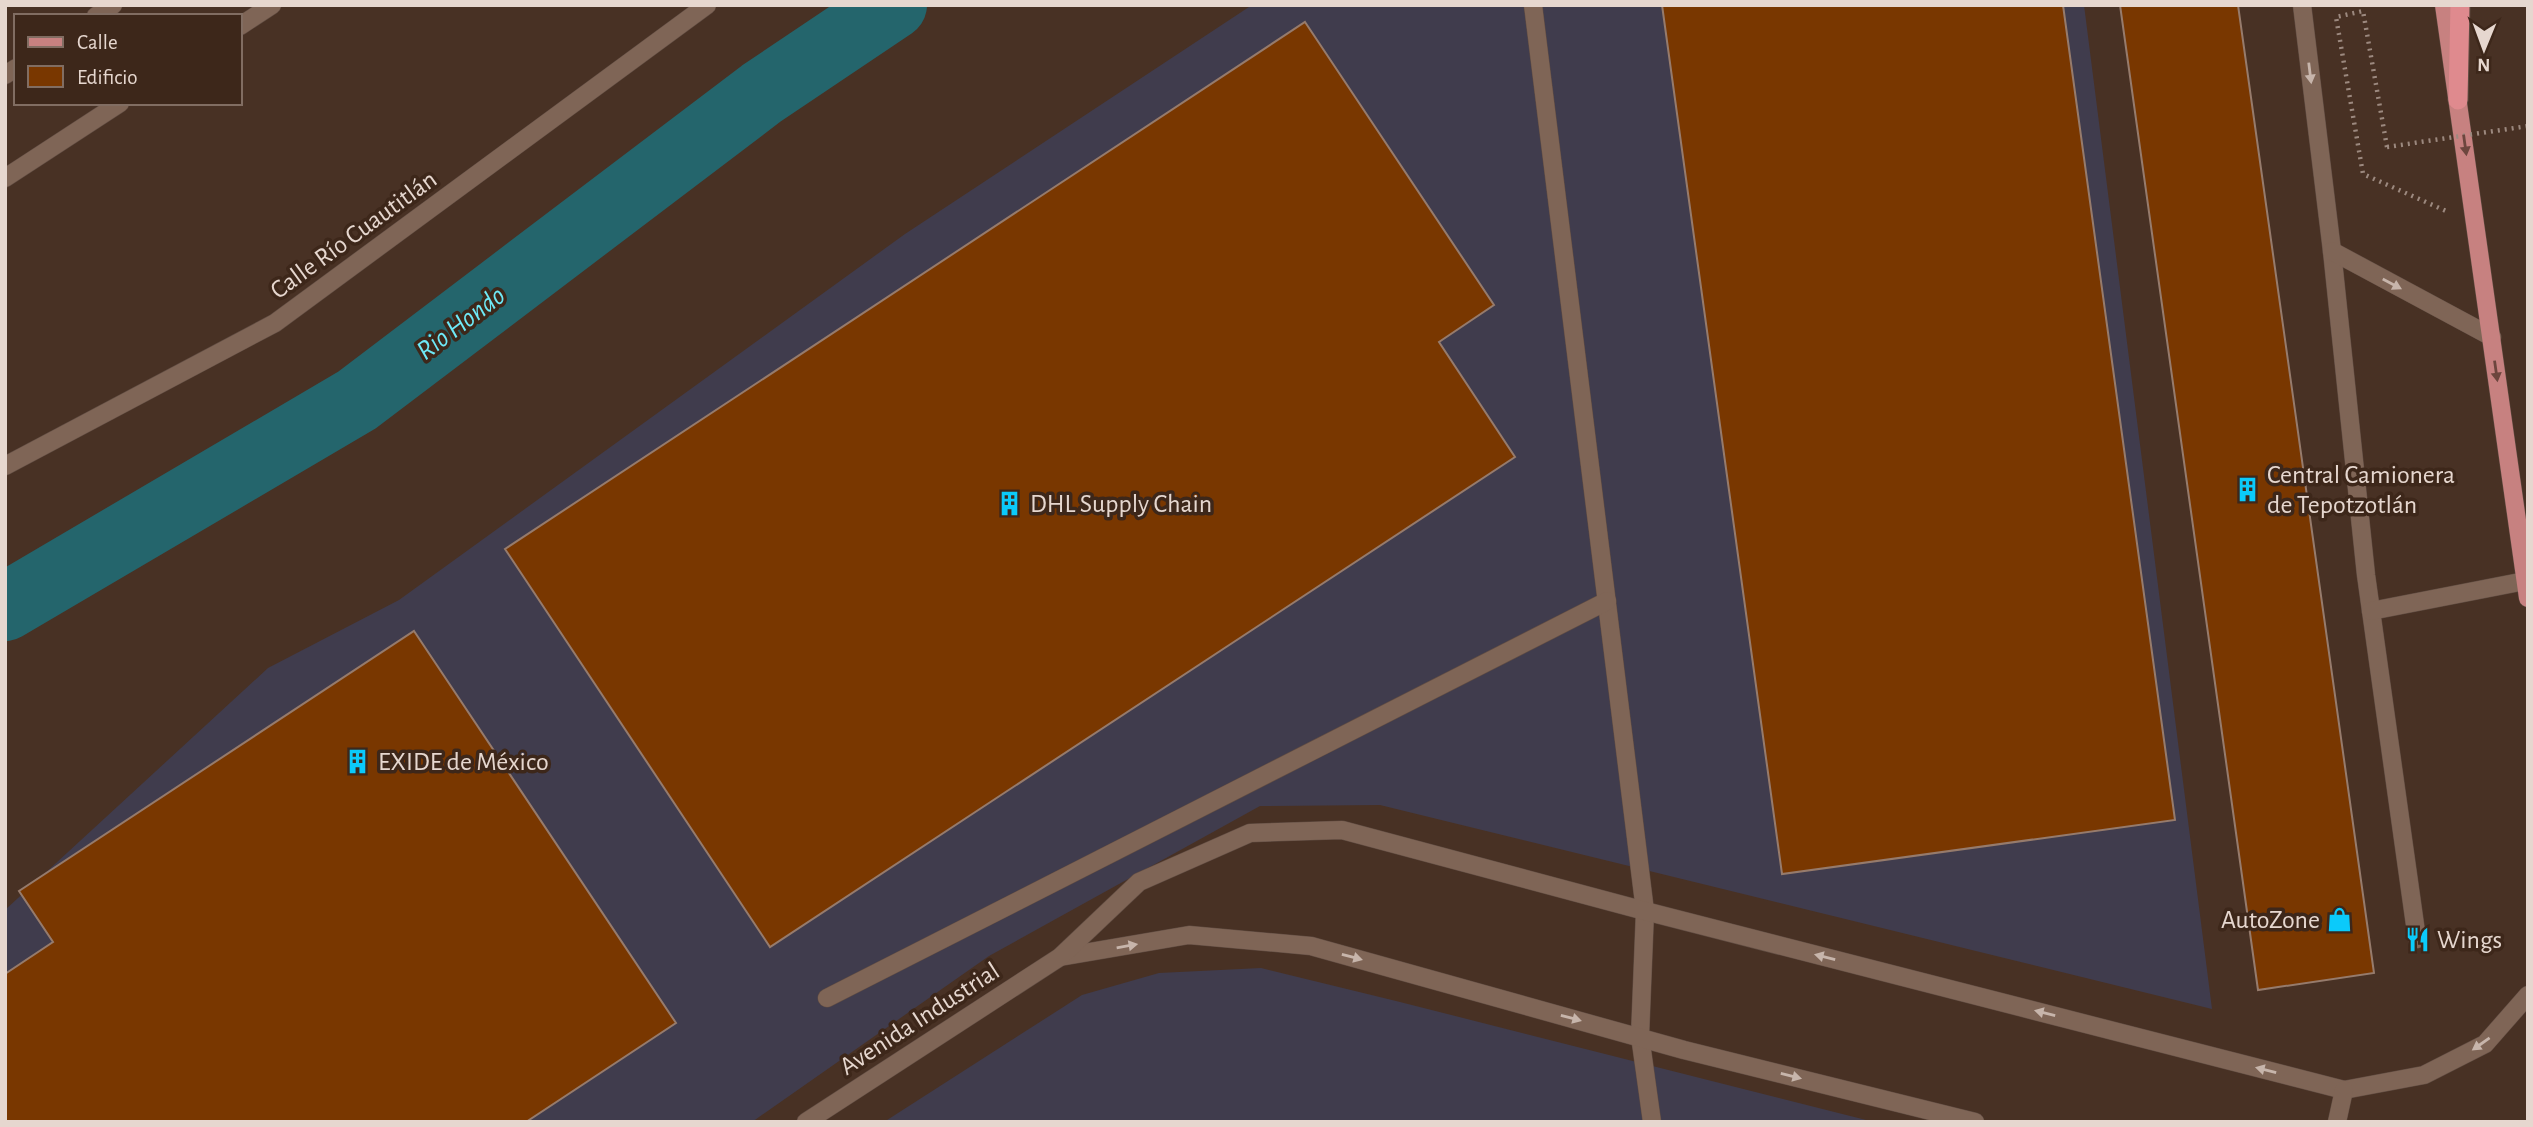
<svg xmlns="http://www.w3.org/2000/svg" width="2533" height="1127" viewBox="0 0 2533 1127" font-family="'Alegreya Sans',sans-serif">
	<style>
		.industrial { fill: #403c4d }
		.lines { fill: none; stroke-linecap: round; stroke-linejoin: round }
		.river { stroke: #24656c; stroke-width: 68 }
		.building { fill: #793700; stroke: #967b6c; stroke-width: 2 }
		.service-casing { stroke: #614d43; stroke-width: 19 }
		.minor-casing { stroke: #614d43; stroke-width: 19 }
		.primary-casing { stroke: #614d43; stroke-width: 19 }
		.trunk-casing { stroke: #614d43; stroke-width: 21 }
		.path { stroke: #9c897f; stroke-width: 4.5; stroke-dasharray: 2 5; stroke-linecap: butt }
		.service { stroke: #7f6556; stroke-width: 18 }
		.minor { stroke: #7f6556; stroke-width: 18 }
		.primary { stroke: #c78180; stroke-width: 18 }
		.trunk { stroke: #df8a8e; stroke-width: 19 }
		.path-bridge { stroke: #9c897f; stroke-width: 4.5; stroke-dasharray: 2 5; stroke-linecap: butt }
		.oneway { fill: #c7b5ab }
		.oneway2 { fill: #6d463e }
		.labels { text-anchor: middle; stroke-width: 7; stroke-linejoin: round; paint-order: stroke }
		.street-label { font-size: 26px; fill: #e6d7cf; stroke: #3d271a }
		.poi-label { font-size: 26px; fill: #e6d7cf; stroke: #3d271a; text-anchor: start }
		.water-label { font-size: 28px; font-style: italic; fill: #6ee9f7; stroke: #3d271a }
	</style>
	<rect width="100%" height="100%" fill="#483124"/>
	<g class="industrial">
		<path d="M1252,5h832l128,1004 -832,-204 -120,1 -271,150 -237,166h-747v-212l263,-242 131,-68 506,-366z"/>
		<path d="M1261,968l135,33 478,121h-990l198,-127 77,-22z"/>
	</g>
	<g class="lines">
		<path class="river" d="M5,607l352,-207 405,-307 131,-88"/>
	</g>
	<g class="building">
		<path d="M1662,5h401l112,815 -393,54z"/>
		<path d="M2120,5h118l136,968 -116,17z"/>
		<path d="M1305,22l189,283 -55,37 76,115 -745,490 -265,-398z"/>
		<path d="M414,631l262,392 -150,99h-521v-148l48,-32 -34,-51z"/>
	</g>
	<g class="lines">
		<defs>
			<g id="service">
				<path d="M1533,5l112,906"/>
				<path d="M2302,5l30,246 34,324 51,364"/>
				<path d="M96,16l17,-11"/>
				<path d="M5,75l11,-7"/>
				<path d="M2332,251l160,86"/>
				<path d="M2371,611l154,-30"/>
				<path d="M827,998l780,-397"/>
			</g>
			<g id="minor">
				<path d="M240,26l32,-21"/>
				<path d="M5,178l115,-75"/>
				<path d="M5,466l270,-143 432,-318"/>
				<path d="M1645,911l-5,125 12,86"/>
				<path d="M1060,957l129,-22 122,11 373,104 291,72"/>
				<path d="M806,1122l254,-165 79,-75 111,-49 92,-3 303,81 699,179 80,-15 61,-31 43,-49"/>
				<path d="M2337,1122l7,-32"/>
			</g>
			<path id="primary" d="M2444,5l84,593"/>
			<path id="trunk" d="M2458,100l2,-95"/>
		</defs>
		<use href="#service" class="service-casing"/>
		<use href="#minor" class="minor-casing"/>
		<use href="#primary" class="primary-casing"/>
		<use href="#trunk" class="trunk-casing"/>
		<path class="path" d="M2387,147l-24,-136 -27,6 27,157 83,37"/>
		<use href="#service" class="service"/>
		<use href="#minor" class="minor"/>
		<use href="#primary" class="primary"/>
		<use href="#trunk" class="trunk"/>
		<path class="path-bridge" d="M2387,147l141,-21"/>
	</g>
	<defs><path id="oneway-solid" d="M-6-.8H1V-3.2L6.5 0L1 3.2V.8H-6Z" transform="scale(1.75)"/></defs>
	<g class="oneway">
		<use href="#oneway-solid" transform="translate(2310 73) rotate(83)"/>
		<use href="#oneway-solid" transform="translate(2392 284) rotate(28)"/>
		<use href="#oneway-solid" transform="translate(1127 946) rotate(-10)"/>
		<use href="#oneway-solid" transform="translate(1352 957) rotate(15)"/>
		<use href="#oneway-solid" transform="translate(1825 957) rotate(-166)"/>
		<use href="#oneway-solid" transform="translate(2045 1013) rotate(-166)"/>
		<use href="#oneway-solid" transform="translate(1571 1018) rotate(15)"/>
		<use href="#oneway-solid" transform="translate(2481 1044) rotate(145)"/>
		<use href="#oneway-solid" transform="translate(2266 1070) rotate(-166)"/>
		<use href="#oneway-solid" transform="translate(1791 1076) rotate(14)"/>
	</g>
	<g class="oneway2">
		<use href="#oneway-solid" transform="translate(2465 145) rotate(82)"/>
		<use href="#oneway-solid" transform="translate(2496 371) rotate(82)"/>
	</g>
	<defs>
		<symbol id="building-bare" viewBox="-9 -9 18 18"><path d="M-4-6H4V6H1V3H-1V6H-4ZM-2.5-4.3h1.7v1.8h-1.7ZM.8-4.3h1.7v1.8H.8ZM-2.5-1h1.7V.8h-1.7ZM.8-1h1.7V.8H.8Z" fill="#0bcafa" stroke="#3d271a" stroke-width="2.5" paint-order="stroke"/></symbol>
		<symbol id="shop-bare" viewBox="-9 -9 18 18"><path d="M-5-2.5h2.3a2.7 3.5 0 0 1 5.4 0H5L5.5 6h-11ZM-1.5-2.5h3a1.5 2.3 0 0 0-3 0Z" fill="#0bcafa" stroke="#3d271a" stroke-width="2.5" paint-order="stroke"/></symbol>
		<symbol id="restaurant-bare" viewBox="-9 -9 18 18"><path d="M-5-6h1v4h1v-4h1v4h1v-4h1v5L-1.5 .5V6h-2V.5L-5-1ZM5-6V6H3V1.5H1.5Q1.5-4 5-6Z" fill="#0bcafa" stroke="#3d271a" stroke-width="2.5" paint-order="stroke"/></symbol>
	</defs>
	<g fill-rule="evenodd">
		<use href="#building-bare" x="2230" y="472" width="35" height="35"/>
		<use href="#building-bare" x="992" y="486" width="35" height="35"/>
		<use href="#building-bare" x="340" y="744" width="35" height="35"/>
		<use href="#shop-bare" x="2322" y="902" width="35" height="35"/>
		<use href="#restaurant-bare" x="2400" y="922" width="35" height="35"/>
	</g>
	<g class="labels">
		<g class="street-label">
			<text transform="translate(353 234) rotate(-36)" y="9">Calle Río Cuautitlán</text>
			<text transform="translate(919 1018) rotate(-33)" y="9">Avenida Industrial</text>
		</g>
		<g class="poi-label">
			<text x="2267" y="483">Central Camionera<tspan x="2267" dy="30">de Tepotzotlán</tspan></text>
			<text x="1030" y="512">DHL Supply Chain</text>
			<text x="378" y="770">EXIDE de México</text>
			<text x="2320" y="928" text-anchor="end">AutoZone</text>
			<text x="2437" y="948">Wings</text>
		</g>
		<g class="water-label">
			<text transform="translate(460 322) rotate(-37)" y="10">Rio Hondo</text>
		</g>
	</g>
	<rect width="2533" height="1127" fill="none" stroke="#e6d7cf" stroke-width="14"/>
	<rect x="14" y="14" width="228" height="91" fill="#3d271a" stroke="#816d62" stroke-width="2"/>
	<rect x="28" y="37" width="35" height="10" fill="#c78180" stroke="#816d62" stroke-width="2"/>
	<text x="77" y="49" font-size="21" fill="#e6d7cf">Calle</text>
	<rect x="28" y="66" width="35" height="21" fill="#793700" stroke="#816d62" stroke-width="2"/>
	<text x="77" y="84" font-size="21" fill="#e6d7cf">Edificio</text>
	<g transform="translate(2484 49) rotate(181)" stroke="#3d271a" stroke-width="5" paint-order="stroke">
	<path d="M0-5L12 26L0 18L-12 26Z" fill="#e6d7cf"/>
	<text y="-10" font-size="19" font-weight="bold" text-anchor="middle" fill="#e6d7cf">N</text>
	</g>
</svg>
